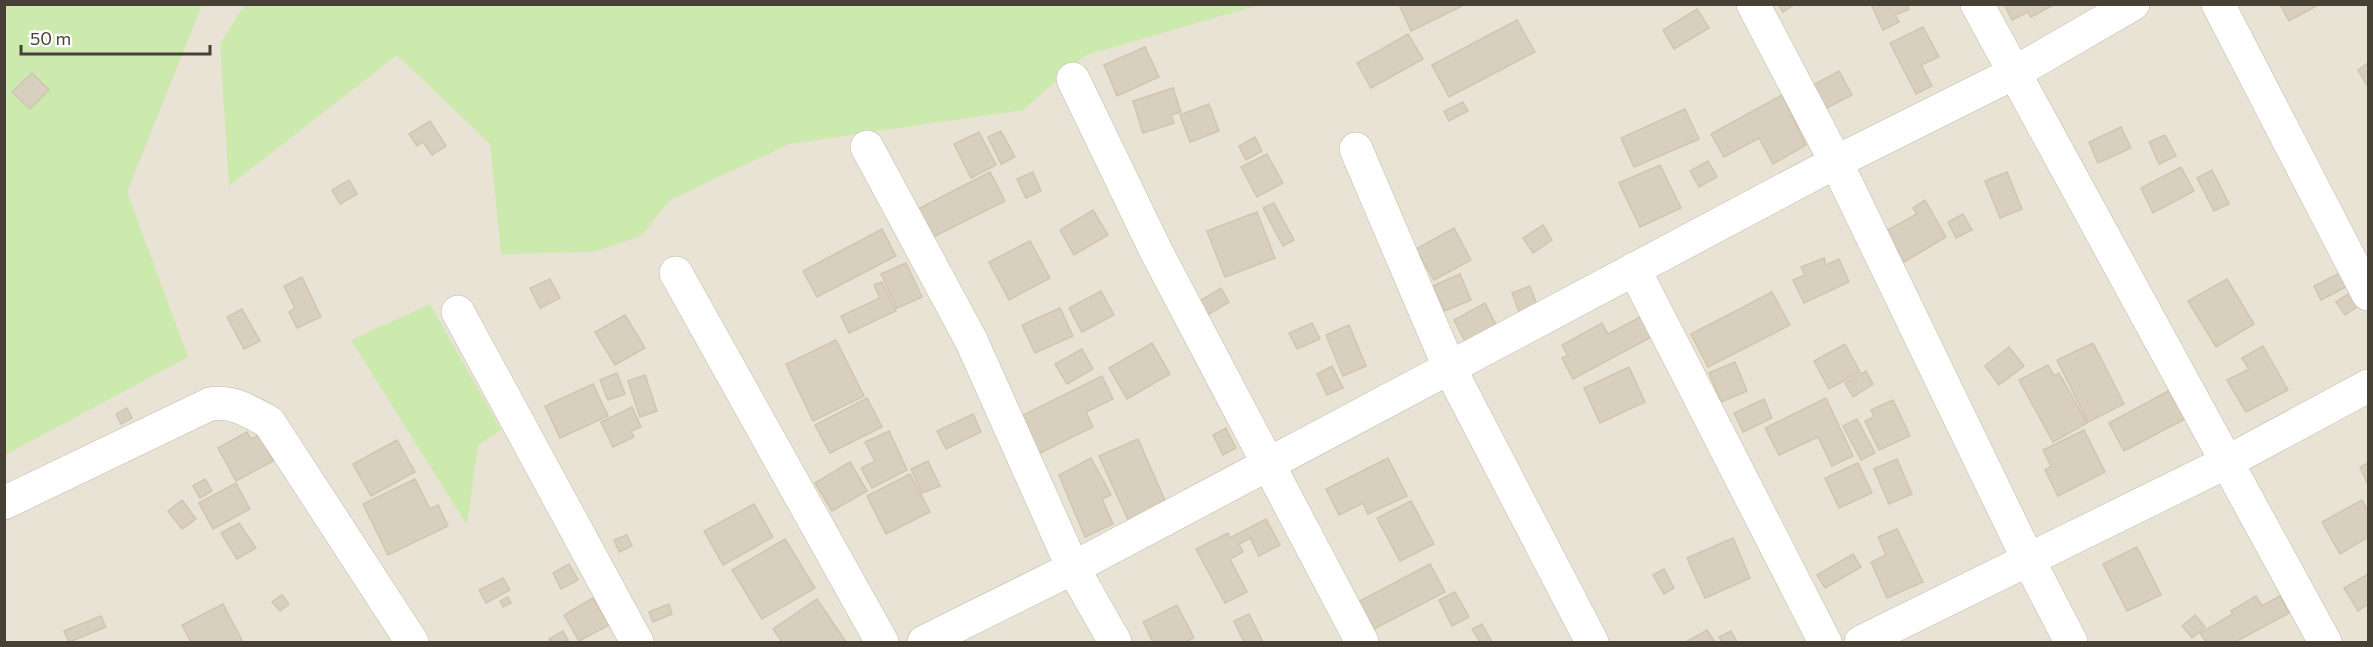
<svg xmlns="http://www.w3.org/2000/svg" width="2373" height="647" viewBox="0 0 2373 647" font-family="Commissioner,sans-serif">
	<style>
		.residential { fill: #e8e3d4 }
		.green { fill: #cceaad }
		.building { fill: #d9cfbe; stroke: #d1c5ae; stroke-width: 1.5 }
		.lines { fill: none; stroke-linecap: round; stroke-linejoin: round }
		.minor-casing { stroke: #c0b9a8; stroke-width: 34 }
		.minor { stroke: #fff; stroke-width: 33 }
	</style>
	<rect width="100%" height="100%" fill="#f4f0e6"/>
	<rect class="residential" x="5" y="5" width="2363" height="637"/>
	<g class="green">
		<path d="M245,4l1014,1 -173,50 -63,55 -234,34 -119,56 -29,36 -48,16 -92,2 -11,-110 -93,-89 -168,131 -9,-142z"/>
		<path d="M5,5h197l-75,187 61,165 -183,98z"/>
		<path d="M430,304l71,126 -23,15 -11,80 -116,-185z"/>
	</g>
	<g class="building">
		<path d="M1399,4h67l-55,27z"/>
		<path d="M1778,4h17l-12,8z"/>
		<path d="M1871,4h36l2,5 -14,6 4,7 -16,8z"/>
		<path d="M2004,4h51l-24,13 -3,-5 -16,8z"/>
		<path d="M2280,4h40l-31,17z"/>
		<path d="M1697,9l12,19 -35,21 -11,-19z"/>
		<path d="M1517,20l18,32 -86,45 -17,-32z"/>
		<path d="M1923,27l16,30 -18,8 11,21 -16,8 -26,-51z"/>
		<path d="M1408,34l15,25 -52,29 -14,-25z"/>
		<path d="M1145,47l14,30 -42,19 -13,-31z"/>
		<path d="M2368,63v24l-10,-17z"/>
		<path d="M1839,71l13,24 -31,16 -13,-23z"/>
		<path d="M32,73l17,17 -19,19 -18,-17z"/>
		<path d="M1173,88l8,24 -10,3 3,8 -31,10 -10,-32z"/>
		<path d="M1782,95l24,50 -33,19 -14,-26 -35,19 -13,-23z"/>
		<path d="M1463,102l5,9 -19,10 -5,-10z"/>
		<path d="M1209,104l10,27 -29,11 -10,-27z"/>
		<path d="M1685,109l14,30 -65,28 -13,-29z"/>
		<path d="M430,121l16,25 -14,9 -9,-13 -6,4 -8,-12z"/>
		<path d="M2121,127l10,21 -33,15 -9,-21z"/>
		<path d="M1001,131l14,26 -14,7 -13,-27z"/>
		<path d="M979,132l17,33 -25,13 -17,-34z"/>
		<path d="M2165,135l11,21 -17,8 -10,-22z"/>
		<path d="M1255,137l7,14 -16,9 -7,-14z"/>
		<path d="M1267,154l16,29 -26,14 -16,-30z"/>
		<path d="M1708,161l9,16 -18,10 -9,-16z"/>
		<path d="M1660,165l21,43 -41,19 -21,-44z"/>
		<path d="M2181,167l13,24 -41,22 -12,-25z"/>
		<path d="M2212,170l17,34 -15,7 -17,-33z"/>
		<path d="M990,172l15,29 -76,38 -15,-28z"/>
		<path d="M1033,172l8,19 -15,7 -9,-19z"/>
		<path d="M2007,172l15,37 -22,9 -15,-37z"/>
		<path d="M349,180l8,14 -17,10 -8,-14z"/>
		<path d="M1925,200l21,37 -42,25 -18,-31 31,-17 -4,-6z"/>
		<path d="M1274,203l20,37 -11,6 -20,-38z"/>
		<path d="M1093,210l15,25 -34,20 -14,-25z"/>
		<path d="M1257,212l18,46 -50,19 -18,-46z"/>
		<path d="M1963,214l9,16 -16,8 -8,-16z"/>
		<path d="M1543,225l9,15 -19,13 -10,-15z"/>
		<path d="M1454,228l17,32 -37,20 -18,-31z"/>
		<path d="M882,229l14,27 -79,41 -14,-26z"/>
		<path d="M1030,241l20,37 -41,22 -20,-38z"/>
		<path d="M1824,258l2,7 13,-6 10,23 -45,21 -11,-23 12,-5 -4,-8z"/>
		<path d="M906,263l16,34 -25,11 -16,-34z"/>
		<path d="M2340,273l6,14 -25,13 -7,-14z"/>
		<path d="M1460,274l11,26 -27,11 -11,-25z"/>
		<path d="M302,277l19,40 -24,11 -8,-16 6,-4 -11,-22z"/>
		<path d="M550,279l10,19 -20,10 -10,-20z"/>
		<path d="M2227,279l27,45 -38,23 -28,-46z"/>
		<path d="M882,282l14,29 -47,22 -8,-17 39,-18 -6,-13z"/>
		<path d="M1530,286l7,19 -18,7 -7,-19z"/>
		<path d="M1221,288l8,14 -25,15 -9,-13z"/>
		<path d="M1101,291l13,24 -32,17 -13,-24z"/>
		<path d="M1772,292l18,33 -82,42 -17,-33z"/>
		<path d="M2351,292l9,13 -15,10 -9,-13z"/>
		<path d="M1485,303l14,28 -31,16 -14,-27z"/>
		<path d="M1060,308l13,28 -38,17 -13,-28z"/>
		<path d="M242,309l18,32 -16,8 -17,-32z"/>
		<path d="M625,315l20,33 -30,17 -20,-33z"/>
		<path d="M1644,315l11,20 -82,44 -11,-21 6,-2 -6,-11 40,-22 6,11z"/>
		<path d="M1312,323l8,16 -23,10 -8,-16z"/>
		<path d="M1349,325l17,41 -23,10 -17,-41z"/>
		<path d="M836,340l28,56 -51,25 -27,-57z"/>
		<path d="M1152,343l18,31 -43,25 -18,-31z"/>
		<path d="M2093,343l31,61 -36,18 -31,-62z"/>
		<path d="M1845,344l15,28 -31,17 -15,-28z"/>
		<path d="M2263,346l25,44 -42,22 -19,-32 22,-11 -7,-11z"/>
		<path d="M2009,347l15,19 -25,19 -14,-19z"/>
		<path d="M1082,349l11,20 -26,15 -12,-20z"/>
		<path d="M1735,362l12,29 -26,11 -12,-29z"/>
		<path d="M2048,365l6,11 5,-3 28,50 -34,19 -34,-62z"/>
		<path d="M1332,366l11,22 -16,7 -10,-21z"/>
		<path d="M1629,367l16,35 -45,21 -16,-35z"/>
		<path d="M1866,371l7,13 -20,13 -8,-14z"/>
		<path d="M617,373l8,21 -17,6 -8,-20z"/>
		<path d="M645,375l12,36 -17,6 -12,-36z"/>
		<path d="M1102,376l11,23 -27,13 7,15 -59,29 -19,-37z"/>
		<path d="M593,384l15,32 -48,22 -15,-32z"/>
		<path d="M2172,389l15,29 -63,33 -15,-28z"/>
		<path d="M867,398l15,29 -52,26 -15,-28z"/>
		<path d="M1826,398l27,58 -21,10 -14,-29 -39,18 -14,-27z"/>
		<path d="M1764,399l8,19 -29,14 -9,-19z"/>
		<path d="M1893,400l17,36 -31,14 -14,-29 9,-4 -3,-7z"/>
		<path d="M632,407l9,20 -10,4 3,6 -21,10 -12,-25z"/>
		<path d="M127,408l5,10 -11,6 -5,-10z"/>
		<path d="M973,414l8,18 -35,17 -9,-18z"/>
		<path d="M1857,419l18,34 -14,7 -18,-34z"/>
		<path d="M1226,428l10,20 -13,7 -10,-20z"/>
		<path d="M2084,430l21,42 -47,24 -13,-26 6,-4 -8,-16z"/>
		<path d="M889,431l18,39 -35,18 -11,-20 14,-7 -10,-19z"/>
		<path d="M247,432l4,7 8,-4 14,26 -37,20 -18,-33z"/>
		<path d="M1138,439l30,68 -38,17 -31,-68z"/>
		<path d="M397,440l18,32 -44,24 -18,-32z"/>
		<path d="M1091,458l20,37 -9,4 11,25 -28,13 -26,-62z"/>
		<path d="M1388,458l19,38 -39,18 -5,-11 -24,12 -13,-26z"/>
		<path d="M1897,459l15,35 -23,10 -15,-35z"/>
		<path d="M928,461l12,25 -18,7 -11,-24z"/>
		<path d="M850,462l17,29 -35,20 -17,-28z"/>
		<path d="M1858,463l14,30 -33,15 -14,-30z"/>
		<path d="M2368,463v22l-8,-18z"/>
		<path d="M910,474l20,38 -44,22 -19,-38z"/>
		<path d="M205,479l7,12 -12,7 -7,-12z"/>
		<path d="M415,479l15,30 8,-4 10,21 -60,29 -25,-51z"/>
		<path d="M236,483l14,26 -37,20 -14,-26z"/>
		<path d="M182,500l14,19 -14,10 -14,-18z"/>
		<path d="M2362,500l6,11v26l-28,17 -18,-32z"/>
		<path d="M1411,501l23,43 -34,17 -23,-43z"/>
		<path d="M754,504l19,33 -50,28 -19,-34z"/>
		<path d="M1266,519l14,26 -21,11 -9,-18 -11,6 4,8 -13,7 17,33 -22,11 -29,-54 32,-16 2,5z"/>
		<path d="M239,523l17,25 -19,11 -16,-26z"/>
		<path d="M1897,529l26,53 -36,16 -16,-36 15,-7 -8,-18z"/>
		<path d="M627,535l5,11 -13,6 -5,-12z"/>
		<path d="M1733,538l17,40 -45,20 -18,-40z"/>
		<path d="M785,539l30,49 -53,31 -30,-49z"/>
		<path d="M2137,547l24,48 -34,16 -24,-47z"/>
		<path d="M1853,554l8,13 -36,21 -8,-13z"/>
		<path d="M569,564l9,16 -17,9 -8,-16z"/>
		<path d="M1430,564l15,28 -71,37 -16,-27z"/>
		<path d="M1664,569l10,19 -10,6 -11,-19z"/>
		<path d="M2368,574v30l-10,7 -14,-23z"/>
		<path d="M503,578l7,12 -24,13 -7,-13z"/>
		<path d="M1455,592l14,25 -17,9 -13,-26z"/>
		<path d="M282,595l7,9 -9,7 -8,-9z"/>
		<path d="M2256,596l6,10 18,-10 9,17 -54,29h-29l-6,-9 33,-19 -2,-3z"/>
		<path d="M508,597l3,6 -8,4 -3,-6z"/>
		<path d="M593,598l16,27 -30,16 -15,-26z"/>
		<path d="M817,599l29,43h-64l-9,-13z"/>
		<path d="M223,604l20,38h-52l-9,-17z"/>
		<path d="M669,604l3,10 -19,8 -4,-10z"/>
		<path d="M1177,605l17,33 -9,4h-32l-10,-20z"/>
		<path d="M1249,614l14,28h-19l-10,-21z"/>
		<path d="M2195,615l10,12 -13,11 -10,-12z"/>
		<path d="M101,616l5,11 -37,15 -5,-11z"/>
		<path d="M1482,624l10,18h-12l-8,-13z"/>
		<path d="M1707,630l8,12h-29z"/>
		<path d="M563,631l5,9 -4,2h-13l-2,-3z"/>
		<path d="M1731,631l6,11h-15l-3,-5z"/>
	</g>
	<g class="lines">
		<defs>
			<g id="minor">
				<path d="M1753,4l83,158 192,397 43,83"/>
				<path d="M1977,4l348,638"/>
				<path d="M2218,4l150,290"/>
				<path d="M1073,79l83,172 206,391"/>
				<path d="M867,147l104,193 102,228 42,74"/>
				<path d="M1356,149l94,220 142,273"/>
				<path d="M1634,269l191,373"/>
				<path d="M676,273l206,369"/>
				<path d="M458,312l179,330"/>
				<path d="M4,503l206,-99c22,-4 40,8 59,18l143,220"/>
				<path d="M924,642l149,-74 763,-406 178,-89 119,-69"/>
				<path d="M1861,642l366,-180 141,-76"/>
			</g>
		</defs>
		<use href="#minor" class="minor-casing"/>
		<use href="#minor" class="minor"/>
	</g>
	<rect width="2373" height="647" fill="none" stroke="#474135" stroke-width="12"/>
	<path d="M21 45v9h189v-9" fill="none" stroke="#474135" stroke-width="3"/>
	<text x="30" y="45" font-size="18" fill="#474135" stroke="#ffffff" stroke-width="4.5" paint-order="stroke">50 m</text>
</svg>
